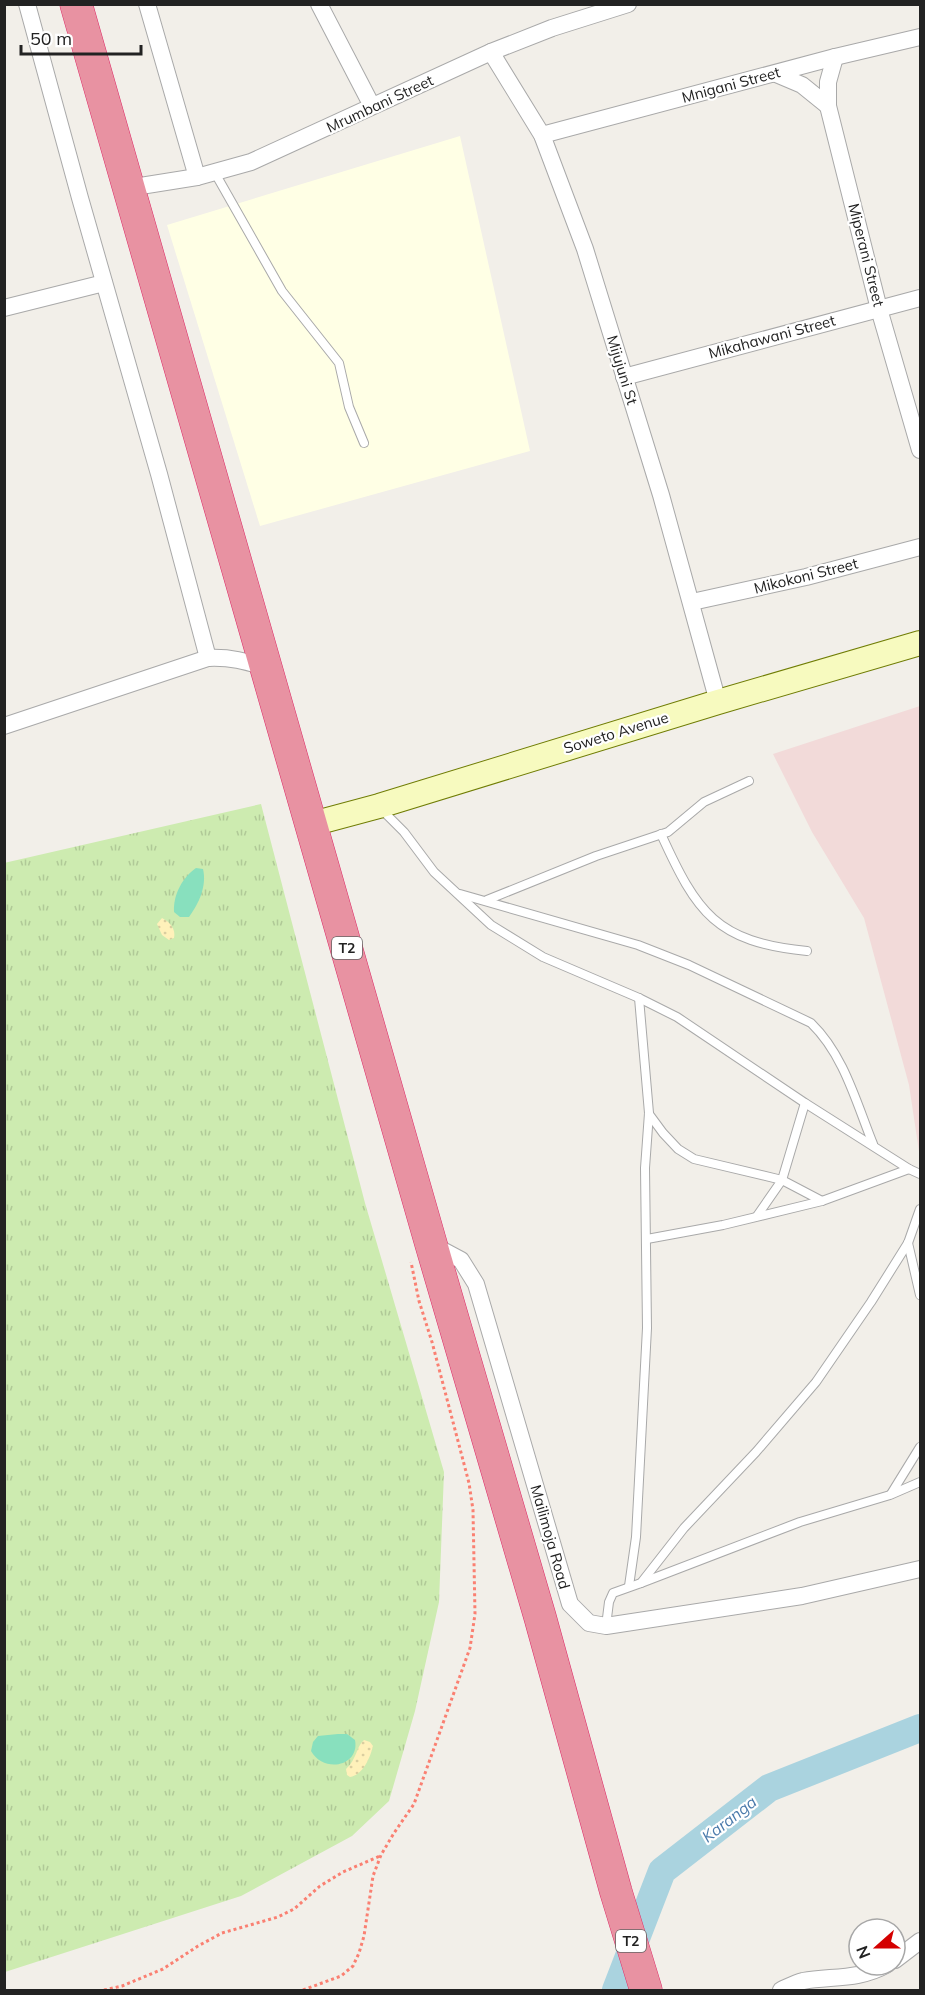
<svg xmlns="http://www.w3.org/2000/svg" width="925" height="1995" viewBox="0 0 925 1995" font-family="Mulish,sans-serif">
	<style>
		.commercial { fill: #f2dad9 }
		.education { fill: #ffffe5 }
		.grass { fill: url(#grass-tufts) }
		.sand { fill: url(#sand-dots) }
		.pitch { fill: #88e0be }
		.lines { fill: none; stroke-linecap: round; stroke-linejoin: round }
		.river { stroke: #aad3df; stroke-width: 28 }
		.lane-casing { stroke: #a9a9a9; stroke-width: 10 }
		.street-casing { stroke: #a9a9a9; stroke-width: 18 }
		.secondary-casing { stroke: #707d05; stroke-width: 26 }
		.highway-casing { stroke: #dc2a67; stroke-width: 33 }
		.path { stroke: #fa8072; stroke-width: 3; stroke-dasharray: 3 3; stroke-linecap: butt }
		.lane { stroke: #fff; stroke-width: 8 }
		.street { stroke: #fff; stroke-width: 16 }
		.secondary { stroke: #f7fabf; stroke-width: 24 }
		.highway { stroke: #e892a2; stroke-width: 32 }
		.labels { text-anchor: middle; stroke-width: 4.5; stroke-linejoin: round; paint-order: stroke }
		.shield { fill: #fff; stroke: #646464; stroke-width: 1.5 }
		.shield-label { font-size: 14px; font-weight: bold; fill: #222 }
		.street-label { font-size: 15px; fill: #222; stroke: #fff }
		.water-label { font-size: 16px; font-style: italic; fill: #4a7aab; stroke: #fff }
	</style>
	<defs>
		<pattern id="grass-tufts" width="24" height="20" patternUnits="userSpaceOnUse" patternTransform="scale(1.5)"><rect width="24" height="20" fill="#cdebb0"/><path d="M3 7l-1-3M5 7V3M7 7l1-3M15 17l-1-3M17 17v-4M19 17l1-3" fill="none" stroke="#b0c997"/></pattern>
		<pattern id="sand-dots" width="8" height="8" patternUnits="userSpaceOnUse" patternTransform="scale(1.5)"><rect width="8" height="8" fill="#fff1ba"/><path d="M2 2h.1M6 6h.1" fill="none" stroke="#dacea0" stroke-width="1.8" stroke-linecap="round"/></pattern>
	</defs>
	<rect width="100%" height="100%" fill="#f2efe9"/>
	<path class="commercial" d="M920,706v452l-11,-73 -45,-167 -52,-86 -39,-78z"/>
	<path class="education" d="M460,136l70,315 -270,75 -93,-301z"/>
	<path class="grass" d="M261,804l104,399 79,269 -5,130 -24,109 -26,90 -37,35 -111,60 -236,76 -1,-1109z"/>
	<g class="sand">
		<path d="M162,918c8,4 14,11 12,20l-5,2 -7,-5 -5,-11z"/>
		<path d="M364,1740l6,2 3,4c-3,12 -10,29 -23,31l-3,-2 -1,-6c11,-10 10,-22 18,-29z"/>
	</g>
	<g class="pitch">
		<path d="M196,868l7,1c4,17 -4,34 -14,48h-9l-6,-5c-1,-17 8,-34 22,-44z"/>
		<path d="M338,1734h9l8,6c5,26 -31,34 -44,11l2,-9 5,-6z"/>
	</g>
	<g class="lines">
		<path class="river" d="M616,1990l46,-119 107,-83 151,-60"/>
		<defs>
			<g id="lane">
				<path d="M215,173l67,118 57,72 10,44 15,36"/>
				<path d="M380,808l24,24 30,40 57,53 52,32 96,41 38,19 128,86 104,66 11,5"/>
				<path d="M661,834c36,79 55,108 146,117"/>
				<path d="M460,894l178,51 51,20 122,58c33,32 45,79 62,121"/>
				<path d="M487,900l109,-44 72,-24 36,-30 45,-21"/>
				<path d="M649,1114l14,19 15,16 16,10 88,21 40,21"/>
				<path d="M757,1216l25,-36 23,-77"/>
				<path d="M647,1239l76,-14 99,-24 87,-32"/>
				<path d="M908,1243l12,52"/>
				<path d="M891,1494l29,-47"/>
				<path d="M641,1583l159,-61 90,-27 30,-13"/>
				<path d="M629,1586l7,-49 11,-209 -2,-160 4,-55 -10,-115"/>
				<path d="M606,1626l3,-24 4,-9 28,-10 43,-55 72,-76 60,-70 55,-80 37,-59 12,-34"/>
			</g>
			<g id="street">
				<path d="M27,4l53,194 79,276 49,184"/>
				<path d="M147,4l50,173"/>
				<path d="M319,4l53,102"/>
				<path d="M491,52l51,83 43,114 76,246 57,207"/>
				<path d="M835,57l-7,25v24l51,203 41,141"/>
				<path d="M776,74l26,11 26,21"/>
				<path d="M542,135l293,-78 85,-20"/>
				<path d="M128,188l69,-11 54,-15 240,-110 61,-24 76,-24"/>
				<path d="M4,308l100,-25"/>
				<path d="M624,377l296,-79"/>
				<path d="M692,602l114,-25 114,-30"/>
				<path d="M4,726l204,-68c22,-1 38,3 58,10"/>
				<path d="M431,1244l30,16 15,24 94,320 19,19 17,3 196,-30 118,-27"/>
				<path d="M895,1960l25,-19"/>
				<path d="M781,1990c7,-3 14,-7 22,-9 29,-5 56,-1 83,-16"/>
			</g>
			<path id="secondary" d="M312,824l67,-18 339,-104 202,-59"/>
			<path id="highway" d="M76,4l355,1240 109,373 76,275 30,98"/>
		</defs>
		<use href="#lane" class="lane-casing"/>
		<use href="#street" class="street-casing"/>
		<use href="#secondary" class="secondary-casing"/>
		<use href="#highway" class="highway-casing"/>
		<g class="path">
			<path d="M104,1990l18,-4 41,-17 35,-23 24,-13 56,-16 16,-8 26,-23 23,-14 37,-16"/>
			<path d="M303,1990l38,-14 12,-10 6,-13 5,-17 9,-60 8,-21 13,-22 20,-29 56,-156 5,-34 -2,-104 -4,-27 -37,-141 -13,-41 -8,-39"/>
		</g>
		<use href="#lane" class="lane"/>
		<use href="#street" class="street"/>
		<use href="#secondary" class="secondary"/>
		<use href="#highway" class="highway"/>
	</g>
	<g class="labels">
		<g class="shield">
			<rect x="332" y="937" width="30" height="22" rx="4.5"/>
			<rect x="616" y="1930" width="30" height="22" rx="4.5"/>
		</g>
		<g class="shield-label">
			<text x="347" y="953">T2</text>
			<text x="631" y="1946">T2</text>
		</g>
		<g class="street-label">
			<text transform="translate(731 85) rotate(-15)" y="5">Mnigani Street</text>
			<text transform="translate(380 104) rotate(-25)" y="5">Mrumbani Street</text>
			<text transform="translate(866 255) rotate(76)" y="5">Miperani Street</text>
			<text transform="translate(772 337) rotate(-15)" y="5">Mikahawani Street</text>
			<text transform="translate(622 370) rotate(73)" y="5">Mijujuni St</text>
			<text transform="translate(806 576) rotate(-14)" y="5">Mikokoni Street</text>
			<text transform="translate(616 733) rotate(-17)" y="5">Soweto Avenue</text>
			<text transform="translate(550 1537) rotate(74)" y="5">Mailimoja Road</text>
		</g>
		<g class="water-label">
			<text transform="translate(729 1819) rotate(-38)" y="6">Karanga</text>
		</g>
	</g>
	<rect width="925" height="1995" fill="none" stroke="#222222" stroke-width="12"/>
	<g transform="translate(877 1947) rotate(249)"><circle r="28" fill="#ffffff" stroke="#a7a7a7" stroke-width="1.5"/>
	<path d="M0-4.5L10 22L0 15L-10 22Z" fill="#d40000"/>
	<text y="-9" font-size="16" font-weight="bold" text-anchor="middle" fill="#222222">N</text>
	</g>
	<path d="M21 45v9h120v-9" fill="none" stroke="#222222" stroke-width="3"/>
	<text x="30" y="45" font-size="18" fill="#222222" stroke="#ffffff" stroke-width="4.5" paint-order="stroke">50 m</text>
</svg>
